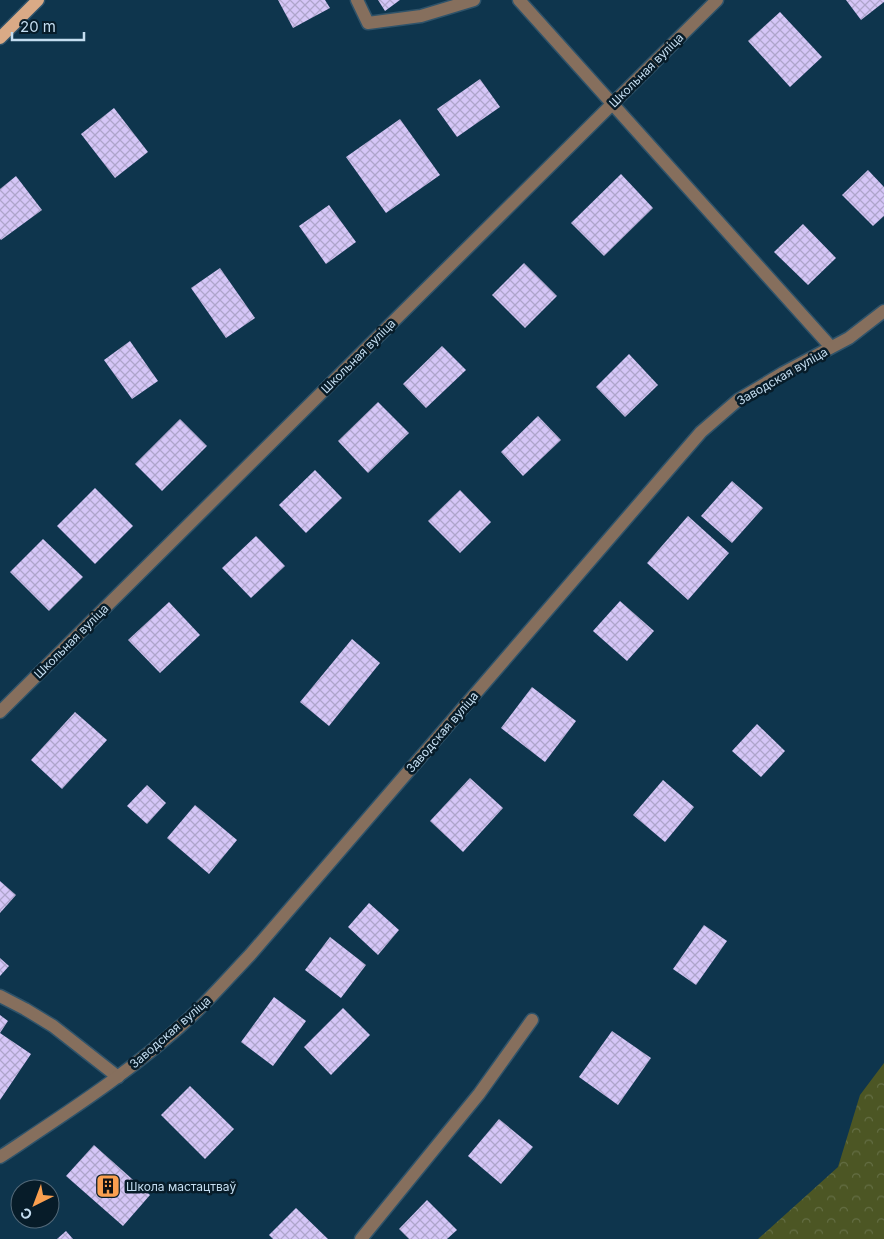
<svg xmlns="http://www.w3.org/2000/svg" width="884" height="1239" font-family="Inter,sans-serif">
<defs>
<pattern id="forest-crowns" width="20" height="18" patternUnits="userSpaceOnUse" patternTransform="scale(1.25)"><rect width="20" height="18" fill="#4c5624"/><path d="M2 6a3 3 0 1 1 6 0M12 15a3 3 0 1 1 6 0" fill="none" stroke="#646e44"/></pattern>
<pattern id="building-cross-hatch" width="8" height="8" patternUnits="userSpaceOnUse" patternTransform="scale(1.25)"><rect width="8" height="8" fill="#d5c6f7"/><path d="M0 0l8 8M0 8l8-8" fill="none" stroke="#aea5cb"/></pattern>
</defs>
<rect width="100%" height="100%" fill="#0e354d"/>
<polygon fill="url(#forest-crowns)" points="884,1063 884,1239 758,1239 838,1167 860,1095"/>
<g fill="url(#building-cross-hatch)">
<polygon points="278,0 325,0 330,8 293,28"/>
<polygon points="378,0 400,0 385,11"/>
<polygon points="846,0 884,0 884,2 861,20"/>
<polygon points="780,12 822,57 790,87 748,41"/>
<polygon points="480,79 500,107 457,137 437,109"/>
<polygon points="114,108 148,152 115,178 81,134"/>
<polygon points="400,119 440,175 386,213 346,157"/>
<polygon points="868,170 884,187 884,216 873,226 842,195"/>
<polygon points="621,174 653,208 604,256 571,223"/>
<polygon points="16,176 42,210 1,240 0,239 0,189"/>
<polygon points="329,205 356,242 326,264 299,226"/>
<polygon points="803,224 836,258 808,285 774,252"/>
<polygon points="524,263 557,296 525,328 492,295"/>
<polygon points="220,268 255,318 226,338 191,288"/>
<polygon points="130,341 158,381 132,399 104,360"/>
<polygon points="442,346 466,370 426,408 403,384"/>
<polygon points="629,354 658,385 625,417 596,387"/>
<polygon points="378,402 409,433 368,473 338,441"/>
<polygon points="538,416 561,440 523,476 501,452"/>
<polygon points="180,419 207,446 162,491 135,464"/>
<polygon points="315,470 342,498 306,533 279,505"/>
<polygon points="732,481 763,508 732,543 701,516"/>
<polygon points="95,488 133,526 95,564 57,526"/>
<polygon points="460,490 491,522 460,553 428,521"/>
<polygon points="688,516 729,553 688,600 647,563"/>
<polygon points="256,536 285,566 251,598 222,568"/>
<polygon points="43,539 83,577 49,611 10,572"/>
<polygon points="620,601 654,631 627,661 593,631"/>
<polygon points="169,602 200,635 160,673 128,640"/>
<polygon points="352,639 380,663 329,726 300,702"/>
<polygon points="532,687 576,721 545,762 501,728"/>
<polygon points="75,712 107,740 62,789 31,760"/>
<polygon points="757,724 785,751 761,777 732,751"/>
<polygon points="470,778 503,808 463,852 430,821"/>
<polygon points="663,780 694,807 665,842 633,815"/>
<polygon points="147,785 166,803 147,824 127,806"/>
<polygon points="195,805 237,840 209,874 167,838"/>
<polygon points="0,881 16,895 0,913"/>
<polygon points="369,903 399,930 378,955 348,927"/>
<polygon points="704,925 727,941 696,985 673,969"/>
<polygon points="330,937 366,965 341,998 305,970"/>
<polygon points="0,958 9,966 0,976"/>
<polygon points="274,997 306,1021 273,1066 241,1042"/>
<polygon points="343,1008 370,1035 331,1075 304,1047"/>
<polygon points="0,1015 8,1021 0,1033 31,1054 0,1100"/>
<polygon points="612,1031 651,1058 618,1105 579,1077"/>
<polygon points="190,1086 234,1129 205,1159 161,1115"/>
<polygon points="499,1119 533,1147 501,1184 468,1156"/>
<polygon points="94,1145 150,1195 123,1226 66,1176"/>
<polygon points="427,1200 457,1230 447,1239 409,1239 399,1229"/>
<polygon points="296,1208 328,1239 273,1239 269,1235"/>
<polygon points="66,1231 73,1239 57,1239"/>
</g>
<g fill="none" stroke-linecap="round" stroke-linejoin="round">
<g stroke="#2f536a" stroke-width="15">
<g id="minor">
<polyline points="357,0 368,23 421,16 474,0"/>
<polyline points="519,0 831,347"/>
<polyline points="0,712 717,0"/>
<polyline points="0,996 25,1009 53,1026 118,1077"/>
<path d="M0,1157C68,1112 137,1068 197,1011C215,993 232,974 250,955L701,432L738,400L783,373L849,338L884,311"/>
<polyline points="361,1239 479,1094 532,1020"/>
</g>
</g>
<g stroke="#2f536a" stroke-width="15">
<polyline id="major" points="0,38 38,0"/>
</g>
<use href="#minor" stroke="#866f5d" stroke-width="12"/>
<use href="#major" stroke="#d9aa86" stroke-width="12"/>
</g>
<defs>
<g id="building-square" transform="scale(1.25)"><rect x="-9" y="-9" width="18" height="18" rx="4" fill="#fa9f4f" stroke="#071c29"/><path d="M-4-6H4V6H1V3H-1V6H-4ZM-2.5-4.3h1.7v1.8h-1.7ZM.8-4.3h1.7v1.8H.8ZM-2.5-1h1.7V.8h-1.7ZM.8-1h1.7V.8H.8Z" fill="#111"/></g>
</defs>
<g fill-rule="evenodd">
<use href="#building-square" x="108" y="1186"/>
</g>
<g text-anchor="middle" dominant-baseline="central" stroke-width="5" stroke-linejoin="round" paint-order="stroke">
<g font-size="12" fill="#c4ddf0" stroke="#071c29">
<text transform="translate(646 70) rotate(-45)">Школьная вуліца</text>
<text transform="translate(358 356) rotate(-45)">Школьная вуліца</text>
<text transform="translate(782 376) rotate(-30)">Заводская вуліца</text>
<text transform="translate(71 641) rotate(-45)">Школьная вуліца</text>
<text transform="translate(442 732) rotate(-49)">Заводская вуліца</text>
<text transform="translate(170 1032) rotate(-41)">Заводская вуліца</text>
</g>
<g font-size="12" fill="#c4ddf0" stroke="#071c29" text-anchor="start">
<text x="126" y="1186">Школа мастацтваў</text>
</g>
</g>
<g transform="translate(35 1204) rotate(222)"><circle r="24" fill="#071c29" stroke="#536979"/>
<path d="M0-4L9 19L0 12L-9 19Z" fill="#fa9f4f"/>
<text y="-8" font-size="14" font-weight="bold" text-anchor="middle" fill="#c4ddf0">С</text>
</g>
<path d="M12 32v8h72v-8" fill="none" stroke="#c4ddf0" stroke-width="2.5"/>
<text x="20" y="32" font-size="15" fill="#c4ddf0" stroke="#071c29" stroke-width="4" paint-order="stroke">20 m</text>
</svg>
